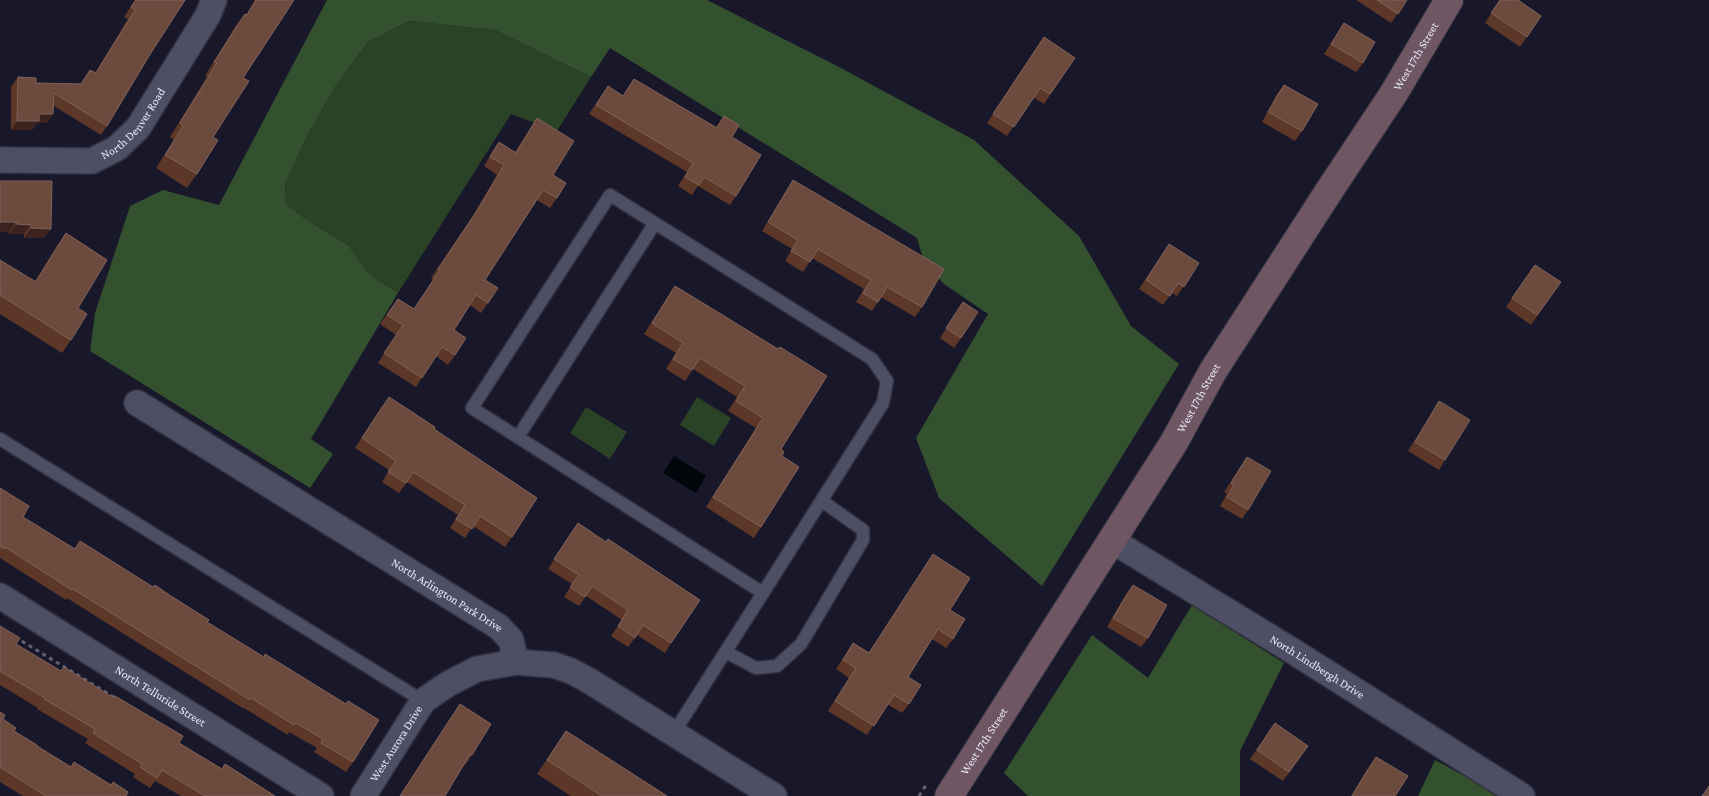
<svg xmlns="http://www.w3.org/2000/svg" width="1709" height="796" font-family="'Crimson Pro',serif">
<rect width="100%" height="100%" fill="#19182b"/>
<g fill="#2a4226">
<polygon points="409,21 495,30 591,77 557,131 511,114 398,293 369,274 349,246 307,220 286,204 285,184 306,138 335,87 368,42"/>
<polygon points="697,397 731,418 714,446 680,425"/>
<polygon points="586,407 627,432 610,459 570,433"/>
</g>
<g fill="#33512e">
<polygon points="327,0 707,0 839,67 974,140 1079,236 1131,326 1179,364 1042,586 939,498 916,438 988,314 944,284 924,261 917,238 610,48 591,77 495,30 409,21 368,42 335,87 306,138 285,184 286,204 307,220 349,246 369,274 398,293 311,439 333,454 310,488 90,351 95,313 130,206 163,190 219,205"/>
<polygon points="1192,605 1284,663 1240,751 1240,796 1028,796 1004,773 1092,635 1148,678"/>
<polygon points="1435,760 1498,794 1497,796 1418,796"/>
</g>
<polygon fill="#000609" points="674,456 706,476 696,493 663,473"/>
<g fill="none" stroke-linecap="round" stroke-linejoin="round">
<g stroke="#323240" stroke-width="15">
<g id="service">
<polygon points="610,195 872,359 887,381 883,403 763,593 472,408"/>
<polyline points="518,437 655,223"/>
<polyline points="0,439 423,701"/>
<polyline points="726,652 756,668 777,666 801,644 863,540 863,530 822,501"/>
<polyline points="673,734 763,593"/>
</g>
</g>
<g stroke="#323240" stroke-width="28">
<g id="minor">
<path id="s1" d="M0,160L92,161L117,148L138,128L208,15L214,0"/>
<path id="s2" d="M137,403L499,627L511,640L516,662"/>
<path id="s3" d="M1111,540L1291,650L1522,796"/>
<path id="s4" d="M0,596L321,796"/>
<path id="s5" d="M363,796L423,701L448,684L477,669L516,662L554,665L571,671L588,680L774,796"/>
</g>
</g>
<g stroke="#323240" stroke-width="30">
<g id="secondary">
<path id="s6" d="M949,796L1173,444L1213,371L1329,191L1394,93L1449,0"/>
</g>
</g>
<g stroke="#626173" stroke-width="3" stroke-dasharray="4 4" stroke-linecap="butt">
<polyline points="15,637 117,699"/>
<polyline points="919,796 926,785"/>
</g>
<use href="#service" stroke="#4e4e64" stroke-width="12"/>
<use href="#minor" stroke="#4e4e64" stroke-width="25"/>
<use href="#secondary" stroke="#6f5663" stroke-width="28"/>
</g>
<g fill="#5d3728">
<polygon points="135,0 185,0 149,56 107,126 101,135 54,106 47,123 37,123 32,130 11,130 11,87 18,77 36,83 81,84 90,70 95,73 128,19 124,17"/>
<polygon points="255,0 294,0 243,78 213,137 197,174 187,188 156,168 174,140 170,137 207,77 205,76 235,27 245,14 246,15"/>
<polygon points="1356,0 1407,0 1391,23"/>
<polygon points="1500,0 1541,16 1520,47 1485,23"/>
<polygon points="1344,23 1363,63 1356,72 1324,54"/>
<polygon points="1044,37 1075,58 1044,104 1033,97 1007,136 987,123"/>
<polygon points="634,79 716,127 724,116 732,137 736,196 730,205 698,186 692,195 678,186 687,172 589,114 608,86 623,96"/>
<polygon points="1284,85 1302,131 1295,141 1262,122 1277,94"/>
<polygon points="537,118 553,175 557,198 550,208 537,200 485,280 498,288 481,313 470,305 454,330 455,355 448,365 436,356 416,387 378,363 396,335 380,324 398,299 414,309 433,280 431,278 472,217 497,175 484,166 492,152 499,142 515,152"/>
<polygon points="793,180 922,307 915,317 881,297 872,311 856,302 864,289 812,258 803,272 785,261 792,249 762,231 787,190"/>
<polygon points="0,181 44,238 24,238 24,234 9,234 9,232 0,232"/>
<polygon points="66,233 71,340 62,353 0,314 0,260 35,281 57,246"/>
<polygon points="1163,253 1199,263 1177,296 1172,293 1163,305 1139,289"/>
<polygon points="1535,265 1561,282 1531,325 1506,307"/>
<polygon points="675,286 778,349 782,456 761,527 754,538 706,507 756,428 728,411 737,397 693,369 685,381 666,369 676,353 644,334"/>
<polygon points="957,312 961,338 954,348 940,338"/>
<polygon points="1439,401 1445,460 1439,470 1408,451"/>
<polygon points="382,406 434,429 512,537 505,547 473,526 465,538 450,528 458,515 407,482 399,493 382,482 389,470 355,448"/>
<polygon points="1247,457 1248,510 1242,519 1220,506 1227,494 1224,492"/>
<polygon points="0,488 23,517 75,549 80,541 207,622 353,762 346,772 314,752 317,748 289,732 288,735 244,708 244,709 124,634 67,598 66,600 0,558"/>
<polygon points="571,533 671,643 665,653 637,635 628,647 611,636 622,620 586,596 579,606 564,597 572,584 548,569"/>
<polygon points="933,554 950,610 953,639 946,648 932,639 908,677 909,704 902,713 887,704 867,735 828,711 849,678 836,669 853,643 869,653"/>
<polygon points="1133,585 1148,638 1141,647 1107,627 1126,594"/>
<polygon points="0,626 16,644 222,769 275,796 181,796 155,781 150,788 133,777 135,774 85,743 88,739 37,709 38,708 0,685"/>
<polygon points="460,704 472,755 465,765 464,765 445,796 400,796"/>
<polygon points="0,712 3,719 14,731 37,746 71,767 126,796 23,796 0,782"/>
<polygon points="1275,723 1308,746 1283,781 1250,759"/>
<polygon points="566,731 667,796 571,796 537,774"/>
<polygon points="1376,757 1395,796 1351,796 1366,771"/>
</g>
<g fill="#3c2320">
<polygon points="39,114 53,114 47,123 37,123 32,130 11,130 17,121"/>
<polygon points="0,222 16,222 9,232 0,232"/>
<polygon points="16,224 31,225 24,234 9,234"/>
<polygon points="31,228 51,229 44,238 24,238"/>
</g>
<g fill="#6c4a3e" stroke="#80635b">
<polygon points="136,0 185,0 149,56 107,126 54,93 53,114 39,114 39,121 17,121 18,77 36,78 36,83 81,84 90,70 96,73 135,10 131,7"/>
<polygon points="256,0 294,0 243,78 249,81 213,137 218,140 197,174 165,155 183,126 180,123 217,63 214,62 245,14 247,15"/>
<polygon points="1377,0 1407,0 1398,14"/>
<polygon points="1500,0 1518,0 1541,16 1527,37 1491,13"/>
<polygon points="1344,23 1375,42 1363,63 1331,44"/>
<polygon points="1044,37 1075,58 1050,94 1040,88 1014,127 993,114"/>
<polygon points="634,79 717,128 724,116 739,125 732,137 761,155 736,196 704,177 699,185 685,177 693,163 596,105 608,86 623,96"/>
<polygon points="1284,85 1318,104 1302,131 1268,112"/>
<polygon points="537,118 574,141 553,175 566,183 557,198 543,190 485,280 498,288 488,303 476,295 454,330 466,338 455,355 442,347 422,378 384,353 403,325 387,315 398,299 414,309 440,270 438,269 479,208 504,165 490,157 499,142 516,153"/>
<polygon points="793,180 944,269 922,307 887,287 878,302 863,293 871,280 818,249 810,262 791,251 798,240 768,222"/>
<polygon points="0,181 52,181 51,229 31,228 31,225 16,224 16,222 0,222"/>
<polygon points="66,233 107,260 78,308 87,314 71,340 0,295 0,260 36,282"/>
<polygon points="1169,244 1199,263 1184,287 1178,283 1170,296 1146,280"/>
<polygon points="1535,265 1561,282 1537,315 1512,298"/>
<polygon points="675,286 778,349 780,347 827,376 781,449 784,452 782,456 799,467 761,527 713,497 763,418 736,401 745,386 700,358 692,370 673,359 683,343 652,323"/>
<polygon points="963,302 978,312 961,338 946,328"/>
<polygon points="389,397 435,427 434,429 537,498 512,537 480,516 472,529 456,519 465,505 413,472 406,483 388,472 396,461 362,438"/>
<polygon points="1439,401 1470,420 1445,460 1415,442"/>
<polygon points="1247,457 1271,471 1248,510 1227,497 1234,485 1231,483"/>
<polygon points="0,488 29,506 23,517 75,549 80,541 153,587 155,585 171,596 209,620 207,622 264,657 265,654 346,704 348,701 379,720 353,762 321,743 323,739 296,723 294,725 251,698 250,700 73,589 72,590 5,547 4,549 0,546"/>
<polygon points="578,523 606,542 608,539 700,600 671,643 643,625 635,638 618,626 628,610 592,586 585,597 570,587 579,575 554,559"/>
<polygon points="933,554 970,578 950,610 965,619 953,639 938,629 908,677 921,685 909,704 894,695 874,726 835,701 856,668 843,660 853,643 869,653"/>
<polygon points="1133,585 1167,605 1148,638 1113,618"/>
<polygon points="0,626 20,638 16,644 61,671 64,667 114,698 115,696 183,736 179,743 222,769 225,764 275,796 205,796 162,770 157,778 140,767 142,764 93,733 95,729 44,699 45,698 0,671"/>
<polygon points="460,704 491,724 472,755 470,754 445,796 400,796"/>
<polygon points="0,712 5,715 3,719 16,728 14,731 37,745 37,746 71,767 74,762 111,785 113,782 128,792 126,796 46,796 0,767"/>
<polygon points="1275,723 1308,746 1289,772 1257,750"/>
<polygon points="566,731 667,796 602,796 547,760"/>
<polygon points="1376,757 1408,776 1395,796 1352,796"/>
<polygon points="1709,786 1709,796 1702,796"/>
</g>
<g text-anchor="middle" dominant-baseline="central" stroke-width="4" stroke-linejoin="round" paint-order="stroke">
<g font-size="12" fill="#e8e8f6" stroke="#19182b">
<text stroke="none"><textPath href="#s6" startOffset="875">West 17th Street</textPath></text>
<text stroke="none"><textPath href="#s1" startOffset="149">North Denver Road</textPath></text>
<text stroke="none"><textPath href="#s6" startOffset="470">West 17th Street</textPath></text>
<text stroke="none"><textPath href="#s2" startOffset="365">North Arlington Park Drive</textPath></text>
<text stroke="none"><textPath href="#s3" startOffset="242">North Lindbergh Drive</textPath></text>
<text stroke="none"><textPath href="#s4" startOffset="189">North Telluride Street</textPath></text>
<text stroke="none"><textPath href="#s6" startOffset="65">West 17th Street</textPath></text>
<text stroke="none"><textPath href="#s5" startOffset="62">West Aurora Drive</textPath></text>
</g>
</g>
</svg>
